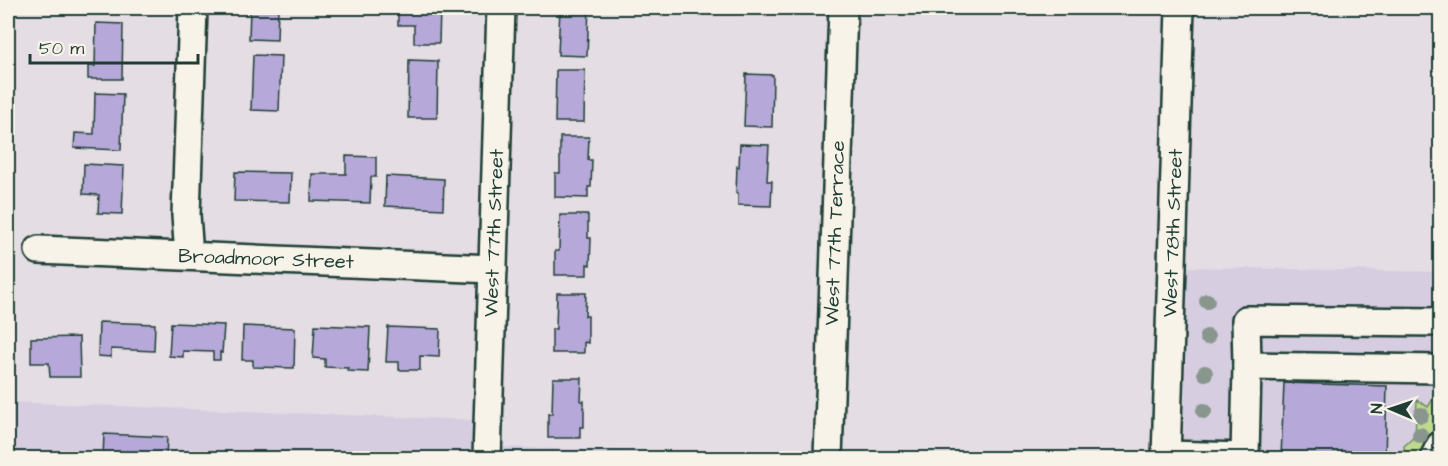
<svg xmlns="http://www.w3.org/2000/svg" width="1448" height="466" font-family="'Architects Daughter',sans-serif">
<rect width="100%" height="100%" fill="#e4dde4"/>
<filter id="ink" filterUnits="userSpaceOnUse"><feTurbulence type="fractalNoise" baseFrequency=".0167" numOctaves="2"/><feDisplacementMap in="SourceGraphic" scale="12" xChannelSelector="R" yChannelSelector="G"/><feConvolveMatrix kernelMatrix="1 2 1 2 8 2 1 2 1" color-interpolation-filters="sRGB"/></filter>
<g filter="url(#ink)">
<g fill="#d6cde1">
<polygon points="1185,267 1440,272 1440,458 1183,458 1186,356"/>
<polygon points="8,402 474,420 473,458 8,458"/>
<polygon points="498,447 811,457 498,458"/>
</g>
<polygon fill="#bfd98f" stroke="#6f8b62" stroke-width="1.5" points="1440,388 1440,421 1428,438 1419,458 1404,458 1404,446 1415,436 1417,400 1428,407"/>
<g fill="#b6a9d9" stroke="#1f3d34" stroke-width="1.5">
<polygon points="8,8 14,8 11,86 8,86"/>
<polygon points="250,8 278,8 277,40 249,39"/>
<polygon points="398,8 440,8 439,43 414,43 414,25 398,25"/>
<polygon points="560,8 589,8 587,56 558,55"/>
<polygon points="96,23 123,24 122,79 88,79 88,66 95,66"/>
<polygon points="253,55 281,56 279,111 251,110"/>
<polygon points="409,60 438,61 437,118 408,118"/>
<polygon points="556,70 585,70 584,122 555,122"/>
<polygon points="746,74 773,75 772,127 744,126"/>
<polygon points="95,93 123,94 121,150 74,148 75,133 94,134"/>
<polygon points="560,137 589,137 588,160 592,160 591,187 588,187 588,198 555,197 555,173 560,173"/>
<polygon points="740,144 769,145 767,181 772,181 771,206 738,205 738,193 736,193 737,166 739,167"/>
<polygon points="346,156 376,157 376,177 371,177 370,203 311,201 312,174 346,174"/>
<polygon points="84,164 124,166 122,214 98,213 99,195 83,194"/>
<polygon points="235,172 291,173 290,202 234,201"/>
<polygon points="386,176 444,179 443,209 385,206"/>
<polygon points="560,215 588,215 588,238 591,238 590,265 587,264 587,275 555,275 555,251 559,251"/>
<polygon points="557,293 586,293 585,316 588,316 588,343 584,342 584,353 552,353 552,329 556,329"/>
<polygon points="99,322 155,324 154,351 111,349 111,357 98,356"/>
<polygon points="171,323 224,325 222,353 220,352 220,360 213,360 213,352 183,351 183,357 169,356"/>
<polygon points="315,325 370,327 368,372 347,371 348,368 325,367 325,359 313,358"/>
<polygon points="243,326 295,328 294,368 253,367 253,360 242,360"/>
<polygon points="388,327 440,329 439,357 420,356 420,370 399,370 399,362 386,362"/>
<polygon points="79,337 80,377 50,377 49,363 31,363 31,338"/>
<polygon points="553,378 582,378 581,401 584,401 584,427 580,427 580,438 548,438 548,414 552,414"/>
<polygon points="1284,383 1387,386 1385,458 1281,458"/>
<polygon points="104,434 167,437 166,458 103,458"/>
</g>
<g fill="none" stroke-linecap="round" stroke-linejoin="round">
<g stroke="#1f3d34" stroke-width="32">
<g id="minor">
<polyline points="39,250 493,269"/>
<polyline points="189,256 186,215 193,8"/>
<polyline points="1247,366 1246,320 1440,322"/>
<polyline points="1166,455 1245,457 1247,366 1440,369"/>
<polyline points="487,458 501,8"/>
<polyline points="828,458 843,8"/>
<polyline points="1166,458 1180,8"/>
<polyline points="1434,458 1440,446"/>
</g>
</g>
<use href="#minor" stroke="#f7f3e8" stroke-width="27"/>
</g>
<g fill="#89968d">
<circle cx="1207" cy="301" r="8"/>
<circle cx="1207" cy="337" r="8"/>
<circle cx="1205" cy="373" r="8"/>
<circle cx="1204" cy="411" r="8"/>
<circle cx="1421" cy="415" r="8"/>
<circle cx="1420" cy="435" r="8"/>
</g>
</g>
<g text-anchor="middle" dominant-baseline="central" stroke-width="5" stroke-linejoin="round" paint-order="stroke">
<g font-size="20" fill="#1f3d34" stroke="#f7f3e8">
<text transform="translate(494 233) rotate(-88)">West 77th Street</text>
<text transform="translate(835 233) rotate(-88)">West 77th Terrace</text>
<text transform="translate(1173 233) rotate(-88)">West 78th Street</text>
<text transform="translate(266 259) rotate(2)">Broadmoor Street</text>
</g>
</g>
<rect width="1448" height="466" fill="none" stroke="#f7f3e8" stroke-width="30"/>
<rect x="15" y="15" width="1418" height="436" fill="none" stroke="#1f3d34" stroke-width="2" filter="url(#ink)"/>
<g transform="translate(1391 409) rotate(272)" stroke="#f7f3e8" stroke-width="4.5" paint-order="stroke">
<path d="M0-4.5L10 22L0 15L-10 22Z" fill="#1f3d34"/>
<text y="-9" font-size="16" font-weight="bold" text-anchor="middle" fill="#1f3d34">N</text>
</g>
<path d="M30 54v9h168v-9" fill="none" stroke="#1f3d34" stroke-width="3"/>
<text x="39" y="54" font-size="18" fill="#1f3d34" stroke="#f7f3e8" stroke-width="4.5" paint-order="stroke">50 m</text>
</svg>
